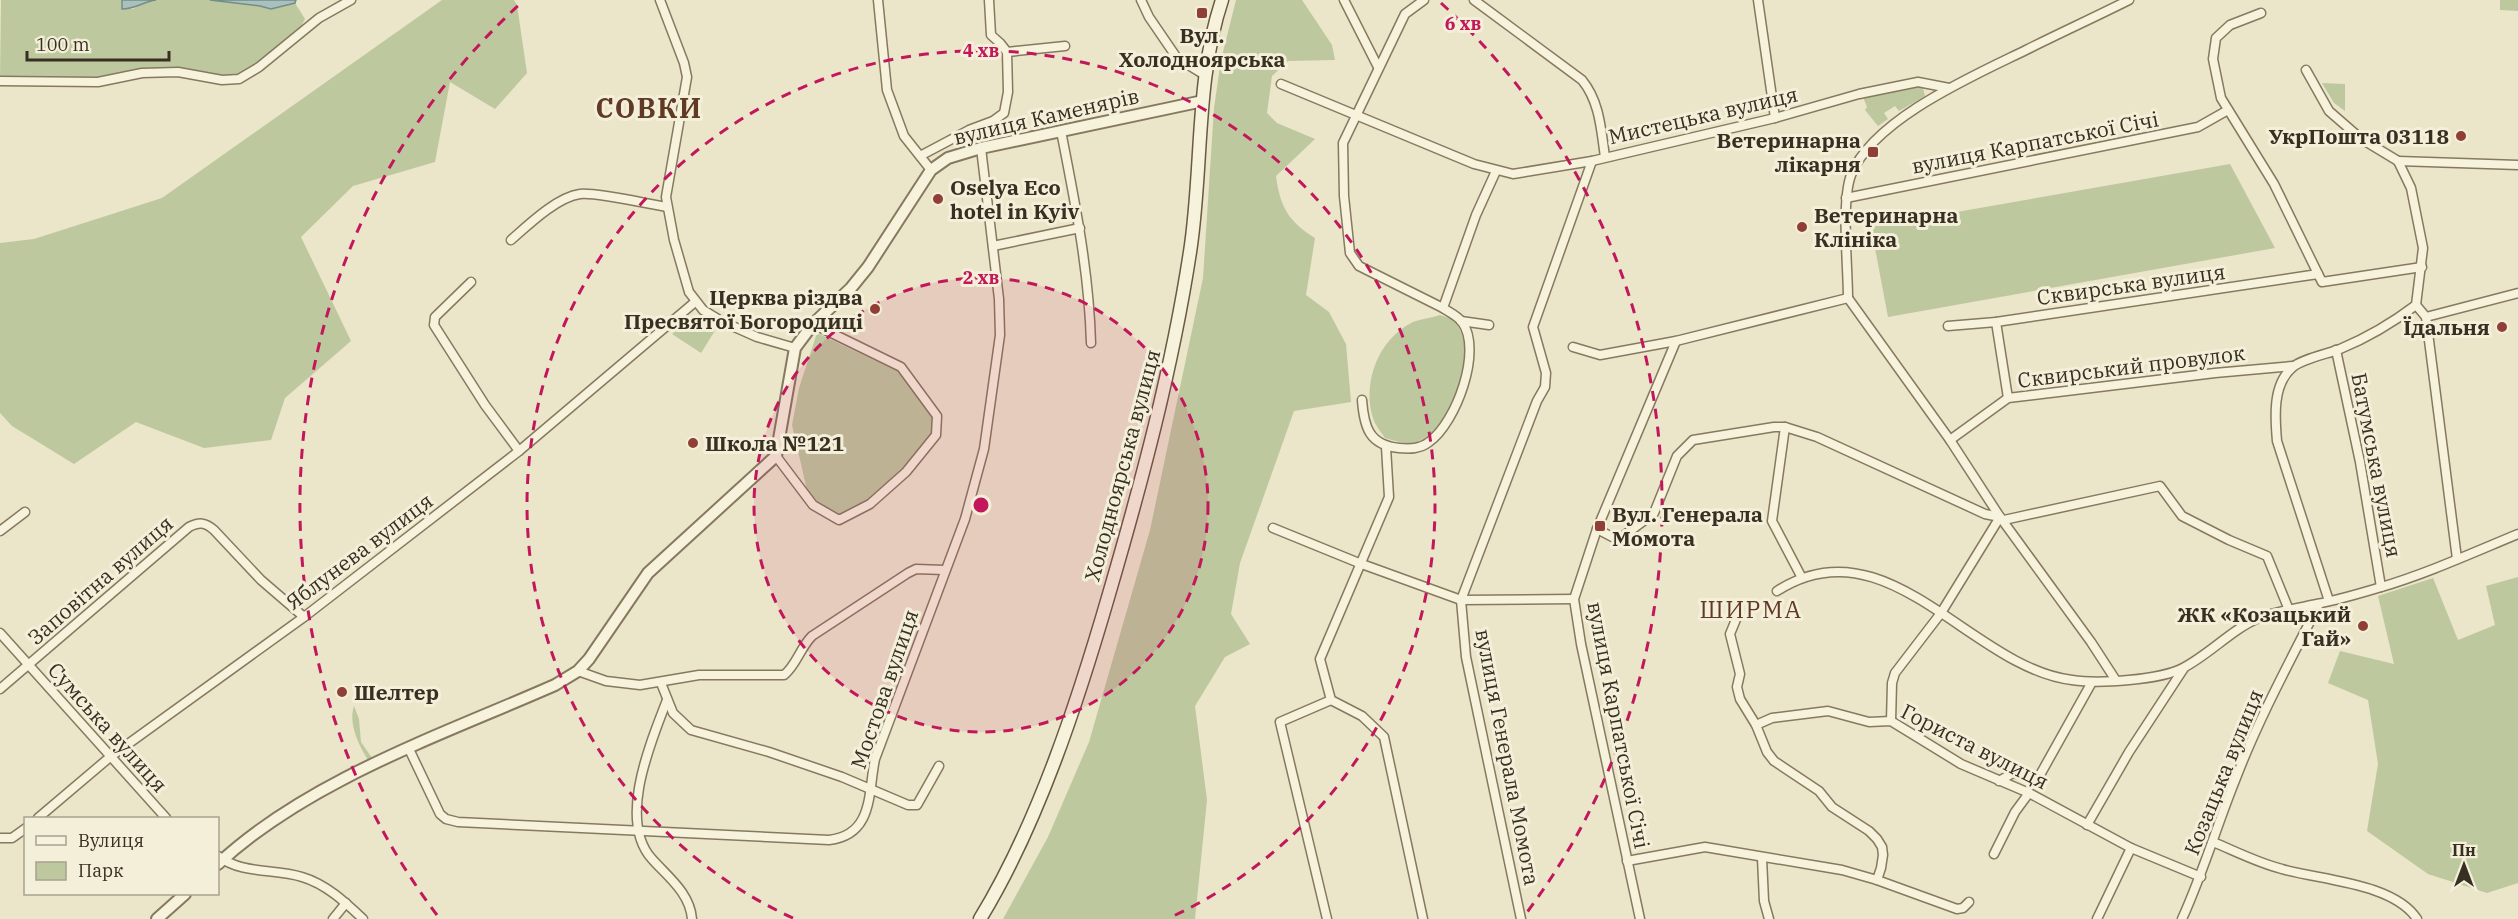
<svg xmlns="http://www.w3.org/2000/svg" width="2518" height="919" font-family="'IBM Plex Serif',serif">
<rect width="100%" height="100%" fill="#ebe5ca"/>
<g fill="#bec89e">
<polygon points="1,0 122,0 123,9 133,9 144,2 156,0 210,0 260,6 271,9 295,3 305,19 295,37 239,79 178,72 98,82 0,81"/>
<polygon points="442,0 514,0 517,5 527,73 495,109 450,82 435,162 353,186 301,237 351,341 285,398 271,440 204,448 136,422 74,464 12,426 0,413 0,243 34,239 162,198"/>
<path d="M1236,0H1302L1332,45L1335,60L1288,61L1272,76L1267,113L1277,123L1315,139L1276,176C1280,207 1289,222 1315,238L1306,295L1329,312L1346,344L1351,402L1294,411L1240,563L1231,614L1250,644L1225,657L1195,706L1207,800L1195,919H1003L1048,837L1089,742L1150,530L1203,278L1214,108L1221,60Z"/>
<polygon points="2500,0 2518,0 2518,11 2500,10"/>
<polygon points="2322,83 2345,84 2345,111 2334,103"/>
<polygon points="1918,85 1923,88 1925,96 1899,111 1895,106 1884,113 1888,119 1878,126 1865,110 1867,107 1863,97"/>
<polygon points="2230,164 2275,248 1888,317 1871,227"/>
<path d="M1440,315L1455,320C1458,327 1463,334 1464,341C1470,370 1446,432 1417,442C1407,445 1395,441 1385,438C1381,432 1375,425 1373,418C1362,383 1378,339 1413,322C1421,319 1431,318 1440,315Z"/>
<polygon points="695,316 716,329 701,353 672,334"/>
<polygon points="817,333 899,372 934,418 935,432 905,470 869,503 840,518 814,503 806,486 792,425 799,388"/>
<polygon points="2518,577 2518,883 2487,893 2428,874 2367,831 2378,764 2368,700 2328,683 2340,651 2394,664 2378,596 2433,578 2458,640 2495,625 2486,586"/>
<path d="M354,706L359,719L361,742L372,758L368,760C359,746 348,723 354,706Z"/>
</g>
<g fill="#aac0bc" stroke="#718e8a" stroke-width="1.5">
<path d="M122,0H156C143,2 135,9 122,9Z"/>
<polygon points="210,0 296,0 295,3 271,9 260,6"/>
</g>
<g fill="none" stroke-linecap="round" stroke-linejoin="round">
<g stroke="#867960" stroke-width="11">
<g id="minor">
<polyline points="660,0 684,63 687,77 666,197 674,240 689,292 703,310 721,321 757,337 795,348"/>
<polyline points="878,0 887,90 904,136 931,170"/>
<polyline points="1141,0 1149,17 1177,58 1205,75"/>
<polyline points="1344,0 1378,67"/>
<polyline points="1424,0 1405,14 1343,143 1344,196 1350,253 1359,266 1443,308"/>
<path d="M1474,0L1582,80C1600,102 1601,130 1605,157"/>
<polyline points="1758,0 1775,118"/>
<polyline points="2261,13 2230,25 2216,38 2213,59 2221,98 2274,184 2322,282 2422,267"/>
<polyline points="1007,52 1065,46"/>
<path d="M2306,70L2329,111L2360,138L2398,161L2411,188L2423,248L2416,305C2391,324 2369,337 2340,349C2327,354 2302,359 2293,367C2272,384 2275,418 2277,441L2329,601"/>
<polyline points="0,81 98,82 142,73 178,72 222,80 239,79 259,67 319,18 351,0"/>
<polyline points="1281,84 1474,164 1513,174 1592,161 1775,118 1859,94 1918,82 1949,88"/>
<path d="M1061,131C1075,202 1089,271 1091,343"/>
<polyline points="920,156 969,130 993,121 1004,113 1008,92 1007,52 1000,43 991,35 989,0"/>
<polyline points="2398,161 2518,165"/>
<polyline points="1846,198 2198,127 2228,110"/>
<path d="M511,240C528,225 557,197 580,194C598,192 647,204 667,207"/>
<polyline points="993,246 1080,228"/>
<polyline points="471,282 435,317 434,325 485,405 519,451"/>
<polyline points="1848,298 1950,440 2000,517 2091,642 2115,679"/>
<path d="M1848,298C1848,267 1841,202 1851,175C1873,119 1975,75 2026,50C2060,33 2095,17 2129,0"/>
<polyline points="2416,305 2426,317 2457,559"/>
<polyline points="2426,317 2518,293"/>
<polyline points="1461,321 1489,325"/>
<polyline points="1996,322 2008,398"/>
<polyline points="1948,326 1996,322 2318,274"/>
<polyline points="1573,347 1600,355 1676,341 1848,298"/>
<polyline points="2336,350 2360,462 2381,587"/>
<path d="M1362,400C1364,427 1369,445 1399,448C1410,449 1420,449 1429,442C1456,423 1483,350 1462,322C1458,316 1449,312 1443,308L1476,215L1496,171"/>
<polyline points="1785,427 1772,521 1802,578"/>
<polyline points="1950,440 2008,398 2215,373 2293,366"/>
<polyline points="1386,447 1389,497 1320,659 1331,700 1362,716 1384,737 1423,919"/>
<polyline points="776,456 813,505 839,520 870,504 906,472 936,435 937,416 901,367 813,324"/>
<polyline points="2004,520 2160,486 2182,516 2229,540 2267,556 2289,610"/>
<polyline points="1273,528 1359,563 1461,600 1574,599"/>
<polyline points="1597,529 1618,540 1654,513 1677,456 1693,440 1774,427 1785,427 1817,437 1985,514 2000,517 1941,613 1895,673 1892,683 1891,721"/>
<polyline points="0,531 25,512"/>
<path d="M1777,591C1887,520 1971,668 2072,680C2099,684 2160,680 2183,668C2210,654 2232,629 2259,618C2278,611 2298,608 2317,604C2337,600 2358,594 2378,588C2426,574 2472,553 2518,534"/>
<polyline points="0,633 166,818"/>
<path d="M578,671L606,681L640,685L699,675H784C796,666 800,648 812,636L908,573L916,569L944,570"/>
<polyline points="661,683 673,713 691,730 769,752 842,777 908,805 917,805 939,766"/>
<path d="M0,689L189,527C199,522 205,522 214,530L261,580L304,617"/>
<path d="M667,700C651,742 617,820 652,859C668,877 690,893 692,919"/>
<polyline points="1756,725 1772,718 1828,711 1869,722 1891,721 1961,764 2029,793 2131,848 2201,877"/>
<path d="M409,749L440,814L446,819L458,822L829,840C874,835 868,792 875,759L965,519L984,449L1000,335L999,299L981,148"/>
<polyline points="1999,781 2013,773 2037,778 2040,775 2092,682"/>
<polyline points="38,818 110,757 304,617 519,451 695,302"/>
<polyline points="2087,825 2129,752 2184,668"/>
<polyline points="0,838 12,838 26,828"/>
<path d="M2213,842C2235,851 2258,863 2282,869C2320,880 2394,883 2417,919"/>
<polyline points="1994,854 2015,812 2029,793"/>
<path d="M218,856C243,875 274,868 302,877C326,884 345,902 363,919"/>
<polyline points="1762,858 1764,901 1769,919"/>
<polyline points="1627,861 1705,847 1842,870 1877,880 1881,868 1883,855 1882,847 1877,839 1869,831 1832,807 1819,791 1774,761 1767,752 1756,725 1740,699 1737,687 1740,674 1730,634 1737,617"/>
<polyline points="1877,880 1957,909 1963,908 1969,902"/>
<polyline points="333,919 346,903"/>
<polyline points="1327,919 1280,722 1331,700"/>
<polyline points="1521,919 1466,657 1461,600 1537,401 1545,387 1546,373 1533,327 1592,161"/>
<polyline points="1640,919 1581,644 1574,599 1597,529 1676,341"/>
<polyline points="2097,919 2131,848"/>
<path d="M2182,919C2203,873 2217,825 2236,778C2259,718 2290,661 2319,604"/>
</g>
</g>
<g stroke="#867960" stroke-width="14">
<g id="tertiary">
<path d="M218,864C308,780 444,734 555,685L578,671L589,659L648,573L776,456L795,348L813,324L851,288L868,267L931,170L948,158L981,148L1203,101"/>
<polyline points="157,919 185,894"/>
</g>
</g>
<g stroke="#685a43" stroke-width="15">
<path id="secondary" d="M980,919C1038,824 1078,701 1109,594C1142,481 1172,369 1190,252C1203,169 1195,81 1222,0"/>
</g>
<use href="#minor" stroke="#f6f2dc" stroke-width="8"/>
<use href="#tertiary" stroke="#f6f2dc" stroke-width="10"/>
<use href="#secondary" stroke="#f6f2dc" stroke-width="12"/>
</g>
<circle cx="981" cy="505" r="227" fill="#c2185b" fill-opacity=".12"/>
<g fill="none" stroke="#c2185b" stroke-width="3" stroke-dasharray="10 8">
<circle cx="981" cy="505" r="227"/>
<path d="M793 918A454 454 0 1 1 1169 918"/>
<path d="M437 915A681 681 0 0 1 521 3M1441 3A681 681 0 0 1 1525 915"/>
</g>
<g fill="#8f3f35" stroke="#f3efd9" stroke-width="2">
<rect x="1196" y="7" width="12" height="12" rx="3"/>
<circle cx="2461" cy="136" r="6"/>
<rect x="1867" y="146" width="12" height="12" rx="3"/>
<circle cx="938" cy="199" r="6"/>
<circle cx="1802" cy="227" r="6"/>
<circle cx="875" cy="309" r="6"/>
<circle cx="2502" cy="327" r="6"/>
<circle cx="693" cy="443" r="6"/>
<rect x="1594" y="520" width="12" height="12" rx="3"/>
<circle cx="2363" cy="626" r="6"/>
<circle cx="342" cy="692" r="6"/>
</g>
<g text-anchor="middle" dominant-baseline="central" stroke-width="6" stroke-linejoin="round" paint-order="stroke">
<g font-size="21" font-weight="bold" fill="#382f22" stroke="#f3efd9" text-anchor="end">
<text x="1202" y="35" text-anchor="middle">Вул.<tspan x="1202" dy="24">Холодноярська</tspan></text>
<text x="2449" y="136">УкрПошта 03118</text>
<text x="1861" y="140">Ветеринарна<tspan x="1861" dy="24">лікарня</tspan></text>
<text x="950" y="187" text-anchor="start">Oselya Eco<tspan x="950" dy="24">hotel in Kyiv</tspan></text>
<text x="1814" y="215" text-anchor="start">Ветеринарна<tspan x="1814" dy="24">Клініка</tspan></text>
<text x="863" y="297">Церква різдва<tspan x="863" dy="24">Пресвятої Богородиці</tspan></text>
<text x="2490" y="327">Їдальня</text>
<text x="705" y="443" text-anchor="start">Школа №121</text>
<text x="1612" y="514" text-anchor="start">Вул. Генерала<tspan x="1612" dy="24">Момота</tspan></text>
<text x="2351" y="614">ЖК «Козацький<tspan x="2351" dy="24">Гай»</tspan></text>
<text x="354" y="692" text-anchor="start">Шелтер</text>
</g>
<g font-size="21" fill="#382f22" stroke="#f3efd9">
<text transform="translate(1703 115) rotate(-13)">Мистецька вулиця</text>
<text transform="translate(1046 116) rotate(-13)">вулиця Каменярів</text>
<text transform="translate(2035 142) rotate(-11)">вулиця Карпатської Січі</text>
<text transform="translate(2131 284) rotate(-8)">Сквирська вулиця</text>
<text transform="translate(2131 366) rotate(-7)">Сквирський провулок</text>
<text transform="translate(1122 465) rotate(-75)">Холодноярська вулиця</text>
<text transform="translate(2377 465) rotate(79)">Батумська вулиця</text>
<text transform="translate(359 551) rotate(-37)">Яблунева вулиця</text>
<text transform="translate(100 580) rotate(-41)">Заповітна вулиця</text>
<text transform="translate(884 689) rotate(-71)">Мостова вулиця</text>
<text transform="translate(1619 725) rotate(79)">вулиця Карпатської Січі</text>
<text transform="translate(108 727) rotate(48)">Сумська вулиця</text>
<text transform="translate(1975 746) rotate(27)">Гориста вулиця</text>
<text transform="translate(1508 757) rotate(79)">вулиця Генерала Момота</text>
<text transform="translate(2223 772) rotate(-68)">Козацька вулиця</text>
</g>
<g font-size="24" letter-spacing="1.5" fill="#613925" stroke="#f3efd9">
<text x="1751" y="609">ШИРМА</text>
</g>
<g font-size="27" font-weight="bold" letter-spacing="1.5" fill="#613925" stroke="#f3efd9">
<text x="649" y="107">СОВКИ</text>
</g>
</g>
<circle cx="981" cy="505" r="9" fill="#c2185b" stroke="#f3efd9" stroke-width="3"/>
<g font-size="18" text-anchor="middle" font-weight="bold" fill="#c2185b" stroke="#f3efd9" stroke-width="6" stroke-linejoin="round" paint-order="stroke">
<text x="1463" y="30">6 хв</text>
<text x="981" y="57">4 хв</text>
<text x="981" y="284">2 хв</text>
</g>
<rect x="24" y="817" width="195" height="78" fill="#f3efd9" stroke="#a8a290" stroke-width="1.5"/>
<rect x="36" y="836" width="30" height="9" fill="#f6f2dc" stroke="#a8a290" stroke-width="1.5"/>
<text x="78" y="847" font-size="18" fill="#382f22">Вулиця</text>
<rect x="36" y="862" width="30" height="18" fill="#bec89e" stroke="#a8a290" stroke-width="1.5"/>
<text x="78" y="877" font-size="18" fill="#382f22">Парк</text>
<g transform="translate(2464 865)" stroke="#f3efd9" stroke-width="4.5" paint-order="stroke">
<path d="M0-4.5L10 22L0 15L-10 22Z" fill="#382f22"/>
<text y="-9" font-size="16" font-weight="bold" text-anchor="middle" fill="#382f22">Пн</text>
</g>
<path d="M27 51v9h142v-9" fill="none" stroke="#382f22" stroke-width="3"/>
<text x="36" y="51" font-size="18" fill="#382f22" stroke="#f3efd9" stroke-width="4.5" paint-order="stroke">100 m</text>
</svg>
